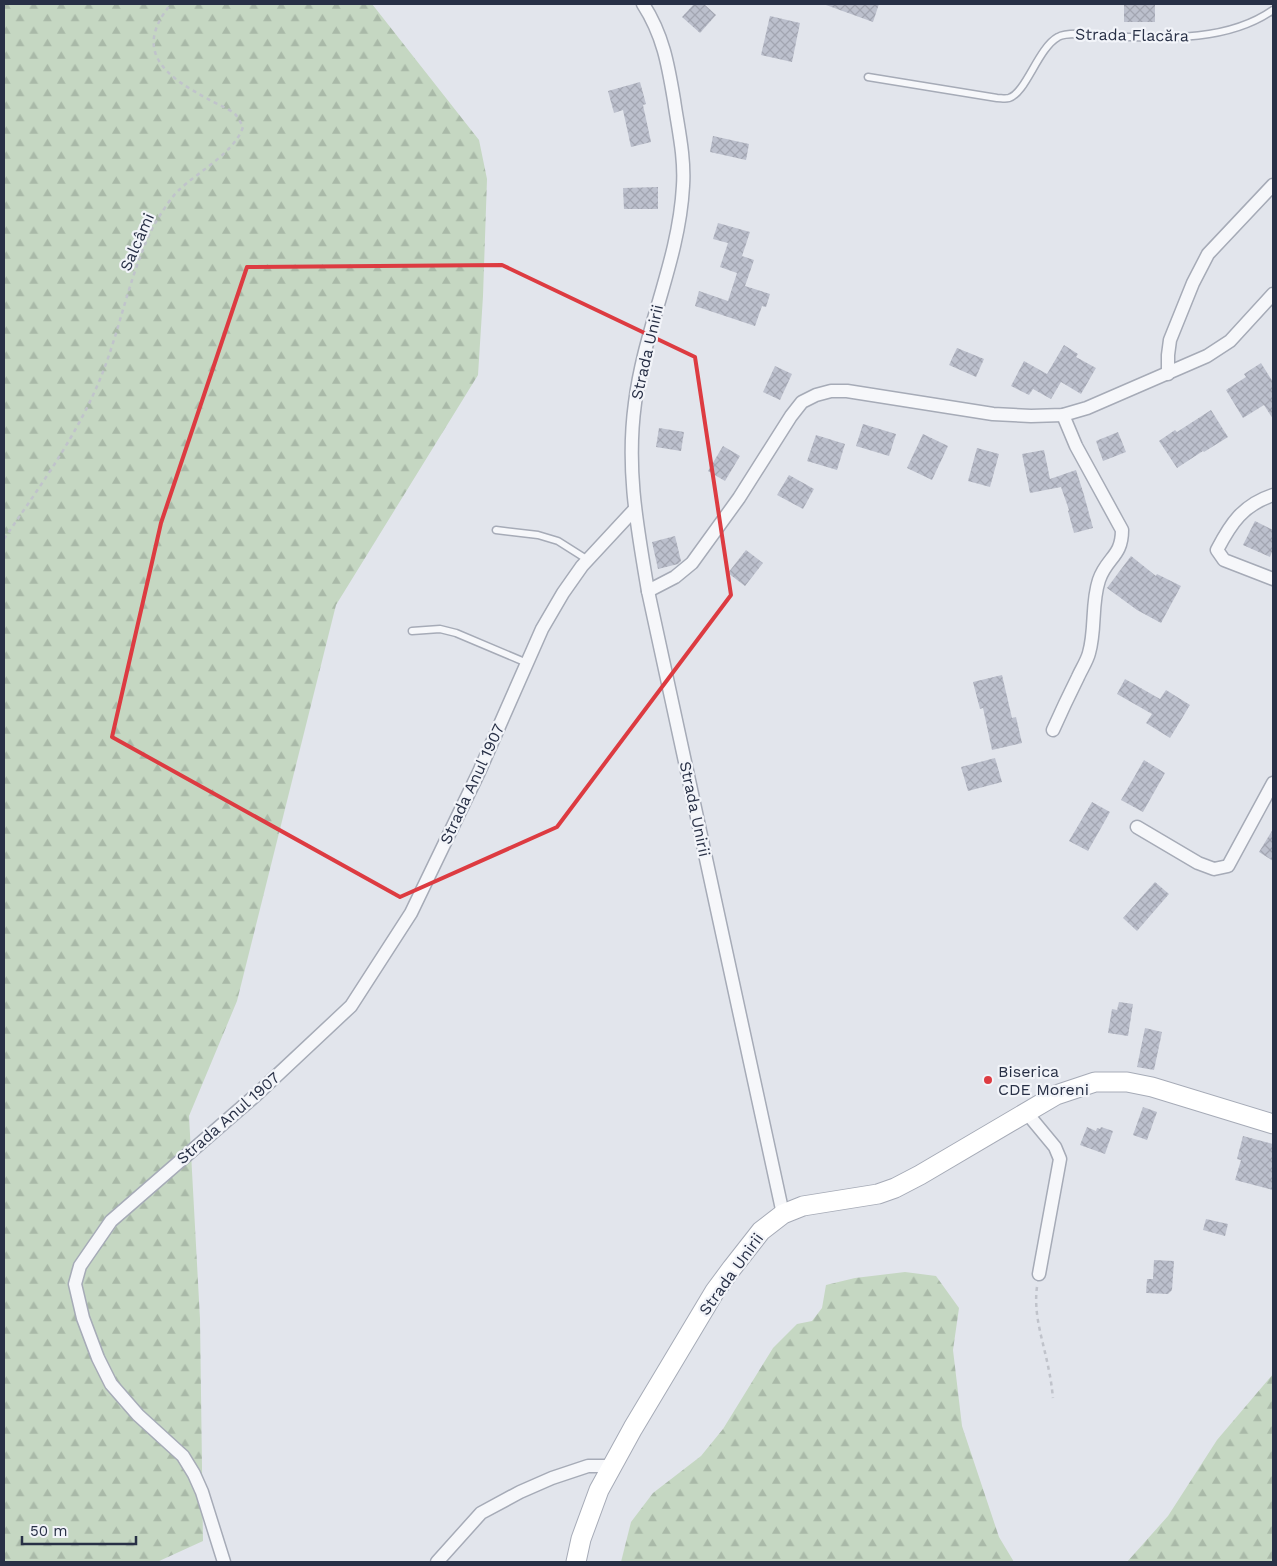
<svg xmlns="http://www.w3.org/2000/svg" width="1277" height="1566" font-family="'Work Sans',sans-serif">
<defs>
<pattern id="forest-firs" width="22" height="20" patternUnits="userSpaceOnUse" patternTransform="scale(1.25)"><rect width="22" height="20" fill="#c5d7c2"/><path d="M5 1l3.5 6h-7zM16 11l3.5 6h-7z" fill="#a9b9a8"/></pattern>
<pattern id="building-cross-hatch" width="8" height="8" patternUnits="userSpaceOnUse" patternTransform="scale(1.25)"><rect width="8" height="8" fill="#bcc0cd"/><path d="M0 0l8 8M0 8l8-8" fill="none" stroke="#a2a5b1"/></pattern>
</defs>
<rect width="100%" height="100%" fill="#e2e5ec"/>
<g fill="url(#forest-firs)">
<polygon points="4,4 372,4 479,140 487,179 483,296 478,375 336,605 237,1001 189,1116 200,1319 203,1541 157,1562 4,1562"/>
<polygon points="905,1272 936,1276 959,1308 953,1350 962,1426 999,1537 1014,1562 621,1562 631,1522 653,1493 701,1456 723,1429 773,1348 797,1324 812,1321 822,1308 826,1285 855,1278"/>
<polygon points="1273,1374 1273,1562 1127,1562 1168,1516 1217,1440"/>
</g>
<g fill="url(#building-cross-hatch)">
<polygon points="694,4 704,4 716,15 700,33 682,17"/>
<polygon points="826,4 879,4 873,22 826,5"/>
<rect x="1124" y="4" width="31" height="18"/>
<polygon points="770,16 800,23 792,62 761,55"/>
<polygon points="640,82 646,104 643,105 651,142 631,147 623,110 614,113 608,91"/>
<polygon points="713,136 749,144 746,160 710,152"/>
<polygon points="658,187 658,209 624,209 623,188"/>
<polygon points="718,223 750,232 742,256 754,260 745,286 770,294 766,307 762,306 755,326 695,306 699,291 728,301 737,273 720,267 728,243 713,239"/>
<polygon points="1064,345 1078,354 1076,357 1096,368 1081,394 1061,382 1051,399 1033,389 1029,395 1011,386 1024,361 1047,374"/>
<polygon points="957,348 984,359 976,377 949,365"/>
<polygon points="1261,363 1273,382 1273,419 1264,405 1243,418 1226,390 1246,377 1244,374"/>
<polygon points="775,366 792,374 780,400 763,392"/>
<polygon points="1211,410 1228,437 1204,452 1203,451 1177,468 1159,441 1175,430 1177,432"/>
<polygon points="863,424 896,434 889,456 856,446"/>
<polygon points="659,428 684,432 681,451 656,447"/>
<polygon points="1118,432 1126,452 1103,461 1096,441"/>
<polygon points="923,434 948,446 932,480 907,468"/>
<polygon points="816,435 845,444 837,470 807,461"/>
<polygon points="723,446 740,456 725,481 708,471"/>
<polygon points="977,448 999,454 990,487 968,481"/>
<polygon points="1044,450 1050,479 1076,470 1084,495 1093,528 1074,533 1068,511 1069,510 1061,487 1030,493 1022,454"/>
<polygon points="789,475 814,489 803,509 777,495"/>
<polygon points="1255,521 1273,530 1273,549 1270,557 1243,545"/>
<polygon points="675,536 681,561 678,564 658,569 652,542"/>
<polygon points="746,550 763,563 745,586 728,573"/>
<polygon points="1131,556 1156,576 1157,574 1181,586 1161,623 1137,610 1107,588"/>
<polygon points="1002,675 1012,718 1016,717 1022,743 992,750 983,708 980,709 973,682"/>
<polygon points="1125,679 1160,699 1166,690 1190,705 1170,738 1146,723 1152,714 1117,694"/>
<polygon points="995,758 1002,782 968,791 961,767"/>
<polygon points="1144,760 1165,773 1143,812 1121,800"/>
<polygon points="1092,802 1110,812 1088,851 1069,841"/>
<polygon points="1273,829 1273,861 1259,852"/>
<polygon points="1155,882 1169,894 1137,931 1123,918"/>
<polygon points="1119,1002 1133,1004 1128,1036 1108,1033 1112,1009 1117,1010"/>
<polygon points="1145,1028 1162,1032 1154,1070 1137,1067"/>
<polygon points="1143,1107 1157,1112 1147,1140 1133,1135"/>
<polygon points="1087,1127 1096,1131 1097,1128 1100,1129 1101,1127 1113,1131 1105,1154 1080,1145"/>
<polygon points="1243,1136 1273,1144 1273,1190 1235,1180 1241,1160 1237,1159"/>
<polygon points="1206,1219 1228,1224 1225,1236 1203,1230"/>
<polygon points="1154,1260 1174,1261 1172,1290 1168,1294 1146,1293 1147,1279 1153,1279"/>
</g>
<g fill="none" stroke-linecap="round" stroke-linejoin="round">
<g stroke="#a6abb7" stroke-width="9">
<g id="lane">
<path d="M868,77L997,98C1001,98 1005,99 1009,98C1026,93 1038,48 1058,37C1068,31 1095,35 1107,36C1161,38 1226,43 1273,10"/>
<polyline points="496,530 538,535 558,541 588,560"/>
<polyline points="412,631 440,629 456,633 527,663"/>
</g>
</g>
<g stroke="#a6abb7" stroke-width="15">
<g id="street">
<path d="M643,4C663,35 668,64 674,100C678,128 685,157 683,186C679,261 644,329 635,403C626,469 637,526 648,591L783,1214"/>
<polyline points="1168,374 1168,355 1170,340 1193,283 1208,254 1273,185"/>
<path d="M1273,495C1243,505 1231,523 1217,550L1224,560L1273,579"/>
<polyline points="648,591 675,577 692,563 739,498 791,416 802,402 816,395 831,391 847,391 993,414 1031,416 1063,415 1087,408 1207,356 1230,341 1273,294"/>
<path d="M1053,730C1061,712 1069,695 1078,677C1081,670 1087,661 1089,653C1096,629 1091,604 1099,580C1107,557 1122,557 1122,530L1076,446L1063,415"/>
<polyline points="1137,827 1198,863 1214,869 1228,866 1273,783"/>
<polyline points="1026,1112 1055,1147 1060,1159 1039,1274"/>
<polyline points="224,1562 202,1492 194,1474 183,1456 138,1415 111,1384 98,1358 83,1318 75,1284 80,1266 111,1221 256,1095 351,1006 411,913 479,772 542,629 563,593 582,566 634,510"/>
<polyline points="437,1562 481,1513 520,1492 552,1478 588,1466 612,1466"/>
</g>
</g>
<g stroke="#a6abb7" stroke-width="21">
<polyline id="secondary" points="576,1562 581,1539 599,1490 633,1428 715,1291 732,1268 761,1231 783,1214 803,1206 878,1194 895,1188 920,1175 1056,1095 1095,1082 1127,1082 1152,1087 1273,1124"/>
</g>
<g stroke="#c0c3cb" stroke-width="2.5" stroke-dasharray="4 4" stroke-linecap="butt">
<path d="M4,539C38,489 74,440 98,384C120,333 128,277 153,227C159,217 170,198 179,190C199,171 234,153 243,127C241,123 238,117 235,114C228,108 216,104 208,99C165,76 132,51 171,4"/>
<path d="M1037,1287C1033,1316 1044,1343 1049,1371C1051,1380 1052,1389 1053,1398"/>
</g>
<use href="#lane" stroke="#f6f7fa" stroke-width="6"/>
<use href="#street" stroke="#f6f7fa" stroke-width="12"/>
<use href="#secondary" stroke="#fff" stroke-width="19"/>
</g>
<path fill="none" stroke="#dd3b41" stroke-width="4" stroke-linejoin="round" d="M502,265L695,357L731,595L557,827L400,897L112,737L161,523L247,267Z"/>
<circle fill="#dd3b41" stroke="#f2f4f9" stroke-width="2" cx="988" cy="1080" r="5"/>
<g text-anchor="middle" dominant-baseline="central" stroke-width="4.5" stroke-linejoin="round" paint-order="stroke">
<g font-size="16" fill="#283046" stroke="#f2f4f9">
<text transform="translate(1132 35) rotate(1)">Strada Flacăra</text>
<text transform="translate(137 242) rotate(-66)">Salcâmi</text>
<text transform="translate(647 352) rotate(-77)">Strada Unirii</text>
<text transform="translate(472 784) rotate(-65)">Strada Anul 1907</text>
<text transform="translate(695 809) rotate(78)">Strada Unirii</text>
<text transform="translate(228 1118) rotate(-41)">Strada Anul 1907</text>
<text transform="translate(731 1274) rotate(-54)">Strada Unirii</text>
</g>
<g font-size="16" fill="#283046" stroke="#f2f4f9" text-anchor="start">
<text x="998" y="1071">Biserica<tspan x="998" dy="18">CDE Moreni</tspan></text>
</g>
</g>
<rect width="1277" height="1566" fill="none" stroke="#283046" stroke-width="10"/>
<path d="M22 1536v8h114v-8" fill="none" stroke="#283046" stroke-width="2.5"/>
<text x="30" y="1536" font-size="15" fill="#283046" stroke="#f2f4f9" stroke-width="4" paint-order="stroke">50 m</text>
</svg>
